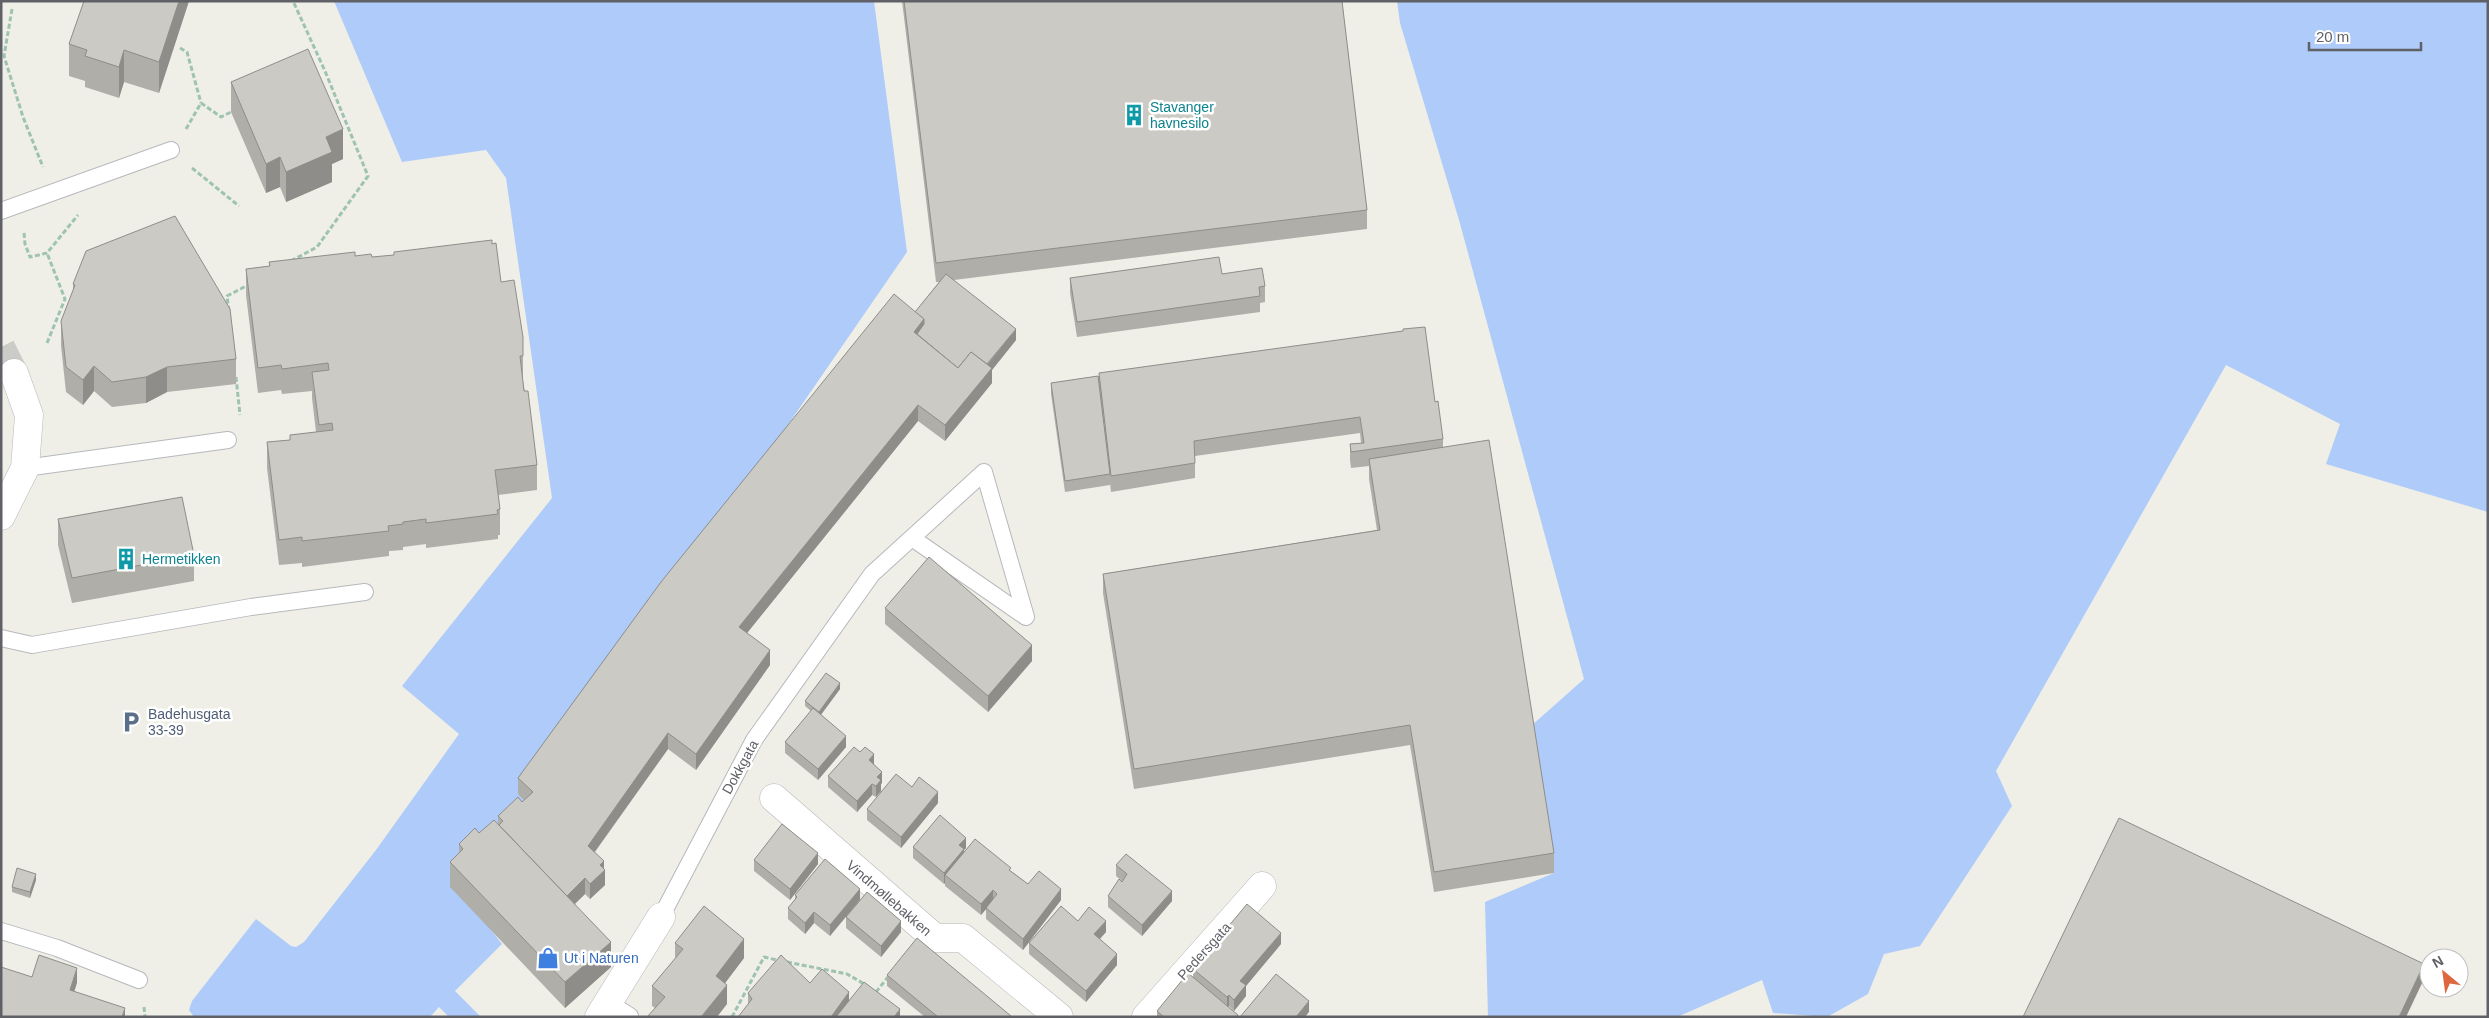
<svg xmlns="http://www.w3.org/2000/svg" width="2489" height="1018" font-family="Helvetica,sans-serif">
<rect width="100%" height="100%" fill="#efefe7"/>
<g fill="#aecbf9">
<polygon points="334,1 874,1 907,252 464,895 502,944 455,991 481,1017 449,1017 439,1007 430,1017 194,1017 189,1010 192,1001 256,919 291,946 296,947 304,942 376,850 459,734 402,686 552,498 506,178 486,150 402,162"/>
<polygon points="1397,1 2488,1 2488,512 2326,464 2340,424 2226,365 1996,771 2012,806 1920,946 1884,954 1868,994 1827,1017 1773,1013 1762,980 1677,1017 1488,1017 1485,902 1554,873 1531,726 1584,679 1459,220 1400,23"/>
</g>
<g fill="none" stroke-linecap="round" stroke-linejoin="round">
<polyline stroke="#cbccc7" stroke-width="28" stroke-dasharray="28 14" stroke-linecap="butt" points="1,347 14,373"/>
<g stroke="#b7b8bd" stroke-width="18">
<g id="lane">
<polyline points="1,211 171,150"/>
<polyline points="25,468 228,440"/>
<polyline points="1,638 32,645 251,607 365,592"/>
<polyline points="661,917 754,740 872,574 984,472 1026,617 912,538"/>
<polyline points="1,931 57,948 139,980"/>
<polyline points="608,1002 630,1016"/>
</g>
</g>
<g stroke="#b7b8bd" stroke-width="29">
<g id="street">
<polyline points="1,516 25,468 29,415 14,373"/>
<polyline points="774,798 935,938 963,938 1059,1017"/>
<polyline points="599,1017 661,917"/>
<polyline points="1146,1017 1262,886"/>
</g>
</g>
<g stroke="#9ec3af" stroke-width="3" stroke-dasharray="5 2.5" stroke-linecap="butt">
<polyline points="12,9 4,56 23,117 43,167"/>
<polyline points="180,48 187,52 201,103"/>
<polyline points="186,129 201,103 221,117 235,110"/>
<polyline points="192,168 239,206"/>
<polyline points="24,233 25,244 30,257 47,253 78,215"/>
<polyline points="291,261 317,247 368,176 325,71 293,1"/>
<polyline points="229,311 227,296 248,285"/>
<polyline points="47,343 65,299 47,253"/>
<polyline points="236,377 240,415"/>
<polyline points="787,962 847,974 866,985"/>
<polyline points="876,992 888,977"/>
<polyline points="144,1007 145,1017"/>
<polyline points="732,1017 764,957 781,961"/>
</g>
<use href="#lane" stroke="#fff" stroke-width="16"/>
<use href="#street" stroke="#fff" stroke-width="28"/>
</g>
<g fill="#afaea9">
<polygon points="189,1 159,93 124,82 119,98 85,87 85,81 69,76 69,44"/>
<polygon points="902,1 1342,1 1367,210 1367,229 954,280 1016,340 992,370 992,383 945,441 918,421 747,633 770,665 696,770 668,749 595,852 604,868 605,885 590,899 585,894 575,904 611,967 565,1008 450,887 450,862 459,854 459,844 479,833 498,824 498,816 522,802 524,800 518,794 518,778 915,312 939,282 936,282"/>
<polygon points="231,82 343,159 332,164 332,182 286,202 280,187 266,193 231,112"/>
<polygon points="355,256 372,257 501,282 523,356 523,381 537,465 537,490 498,495 500,509 500,535 498,535 498,539 426,548 426,544 403,547 403,550 389,551 389,556 302,567 302,563 279,565 267,468 267,442 290,440 290,435 316,432 312,398 312,391 282,394 281,390 258,393 246,295 246,269 269,266 269,262"/>
<polygon points="1070,278 1265,286 1265,302 1260,303 1260,312 1077,337 1070,293"/>
<polygon points="73,284 236,359 236,384 167,392 146,403 112,407 94,391 83,405 66,392 61,346 61,321 73,291"/>
<polygon points="1403,329 1435,402 1443,439 1443,447 1554,853 1554,873 1434,892 1410,745 1134,789 1103,593 1103,574 1377,530 1369,479 1369,466 1351,468 1350,460 1350,444 1361,443 1360,433 1195,456 1195,478 1111,492 1110,483 1110,485 1065,492 1051,394 1051,383 1403,331"/>
<polygon points="58,519 194,555 194,581 72,603 58,545"/>
<polygon points="885,608 1032,661 988,712 885,624"/>
<polygon points="840,689 821,715 846,747 818,780 785,753 785,742 811,711 805,706 805,701"/>
<polygon points="874,764 882,783 881,784 881,791 876,797 872,795 857,812 828,787 828,776"/>
<polygon points="912,787 938,803 901,848 867,820 867,809"/>
<polygon points="913,847 966,848 964,850 964,852 1011,871 1028,884 1061,900 1023,950 986,919 986,909 981,915 945,886 945,883 944,884 913,858"/>
<polygon points="754,860 818,864 790,900 754,871"/>
<polygon points="1116,865 1172,901 1142,936 1108,907 1108,896 1122,881 1116,876"/>
<polygon points="36,880 30,898 12,892 12,887"/>
<polygon points="860,889 830,936 814,923 805,934 788,919 788,908 795,900 795,895"/>
<polygon points="846,917 901,932 881,957 846,928"/>
<polygon points="1078,921 1106,932 1100,939 1117,965 1086,1002 1029,954 1029,943"/>
<polygon points="675,943 744,958 725,983 727,1004 655,1008 652,1006 652,986 675,959"/>
<polygon points="1281,944 1246,986 1246,996 1234,1011 1229,1006 1228,1007 1238,1017 1157,1017 1157,1011 1193,977 1193,969"/>
<polygon points="887,975 1011,1017 925,1017 887,986"/>
<polygon points="810,983 849,1001 900,1017 748,1004 748,993"/>
</g>
<g fill="#8e8d89">
<polygon points="179,1 189,1 159,93 159,62"/>
<polygon points="124,50 124,82 119,98 119,67"/>
<polygon points="343,129 343,159 332,164 332,182 286,202 286,172 326,137"/>
<polygon points="280,157 280,187 266,193 266,164"/>
<polygon points="924,319 924,335 920,341 914,332"/>
<polygon points="1016,329 1016,340 992,370 992,383 945,441 945,425 985,368"/>
<polygon points="94,366 94,391 83,405 83,380"/>
<polygon points="167,367 167,392 146,403 146,377"/>
<polygon points="918,405 918,421 739,643 739,627"/>
<polygon points="1032,645 1032,661 988,712 988,696"/>
<polygon points="770,650 770,665 696,770 696,754"/>
<polygon points="840,683 840,689 819,717 819,712"/>
<polygon points="668,733 668,749 588,861 588,846"/>
<polygon points="846,736 846,747 818,780 818,769"/>
<polygon points="874,754 874,765 869,760"/>
<polygon points="882,772 882,783 881,784 881,791 876,797 876,786 877,777"/>
<polygon points="872,784 872,795 857,812 857,801"/>
<polygon points="938,792 938,803 901,848 901,837"/>
<polygon points="966,838 966,848 964,850 964,860 945,875 945,883 944,884 944,873 959,845"/>
<polygon points="818,853 818,864 790,900 790,889"/>
<polygon points="604,861 604,871 605,870 605,885 590,899 590,884 600,865"/>
<polygon points="36,874 36,880 30,898 30,892"/>
<polygon points="585,878 585,894 562,916 562,901"/>
<polygon points="860,889 860,900 830,936 830,925"/>
<polygon points="1061,889 1061,900 1023,950 1023,939"/>
<polygon points="993,890 993,901 981,915 981,904"/>
<polygon points="1172,891 1172,901 1142,936 1142,925"/>
<polygon points="814,912 814,923 805,934 805,923"/>
<polygon points="901,921 901,932 881,957 881,946"/>
<polygon points="1106,921 1106,932 1094,945 1094,934"/>
<polygon points="1281,933 1281,944 1246,986 1246,996 1234,1011 1234,1000 1240,981"/>
<polygon points="744,939 744,958 716,995 716,976"/>
<polygon points="611,942 611,967 565,1008 565,982"/>
<polygon points="1117,954 1117,965 1086,1002 1086,991"/>
<polygon points="2424,964 2424,979 2406,1017 2399,1017"/>
<polygon points="77,968 77,983 70,1005 70,990"/>
<polygon points="727,985 727,1004 717,1017 701,1017"/>
<polygon points="849,992 849,1007 842,1017 831,1017"/>
<polygon points="1229,995 1229,1006 1227,1008 1227,997"/>
<polygon points="1309,1001 1309,1012 1305,1017 1296,1017"/>
<polygon points="125,1008 125,1017 122,1017"/>
<polygon points="900,1009 900,1017 894,1017"/>
</g>
<g fill="#cbcac4" stroke="#8e8d89">
<polygon points="84,1 179,1 159,62 124,50 119,67 85,56 87,50 69,44"/>
<polygon points="904,1 1342,1 1367,210 936,263"/>
<polygon points="308,49 343,129 326,137 332,152 286,172 280,157 266,164 231,82"/>
<polygon points="175,216 230,309 236,359 167,367 146,377 112,382 94,366 83,380 66,367 61,321 75,285 73,284 86,251"/>
<polygon points="492,240 492,244 496,243 501,282 514,280 523,337 523,356 520,356 524,391 528,391 537,465 495,470 500,509 497,510 498,514 426,523 426,519 403,522 403,524 388,526 389,531 302,541 302,537 279,540 267,442 290,440 290,435 333,430 332,423 319,425 312,372 329,370 328,363 282,369 281,365 258,368 246,269 270,266 269,262 355,252 355,256 371,254 372,257 394,255 394,252"/>
<polygon points="1219,257 1222,274 1262,268 1265,286 1259,287 1260,296 1077,322 1070,278"/>
<polygon points="946,274 1016,329 987,364 971,352 958,368 917,334 924,324 924,319 915,312"/>
<polygon points="894,294 924,319 914,332 958,368 971,352 992,368 945,425 918,405 739,627 770,650 696,754 668,733 588,846 604,861 600,865 605,870 590,884 585,878 567,896 499,825 503,821 498,816 518,797 522,802 533,792 518,778 661,582"/>
<polygon points="1425,327 1435,402 1438,401 1443,439 1351,452 1350,444 1364,443 1360,417 1194,441 1195,463 1111,476 1099,373 1403,331 1403,329"/>
<polygon points="1098,376 1110,474 1065,481 1051,383"/>
<polygon points="1489,440 1554,853 1434,872 1410,725 1134,769 1103,574 1380,530 1369,459"/>
<polygon points="182,497 194,555 72,578 58,519"/>
<polygon points="929,557 1032,645 988,696 885,608"/>
<polygon points="826,673 840,683 819,712 805,701"/>
<polygon points="813,708 846,736 818,769 785,742"/>
<polygon points="854,747 860,752 865,747 874,754 869,760 882,772 877,777 881,780 876,786 872,784 857,801 828,776"/>
<polygon points="896,774 912,787 919,777 938,792 901,837 867,809"/>
<polygon points="940,815 966,838 959,845 964,849 944,873 913,847"/>
<polygon points="2119,818 2424,964 2399,1017 2023,1017"/>
<polygon points="494,820 611,942 565,982 450,862 463,849 459,844 475,828 479,833"/>
<polygon points="782,824 818,853 790,889 754,860"/>
<polygon points="975,839 1011,868 1009,870 1028,884 1039,871 1061,889 1023,939 986,908 997,894 993,890 981,904 945,875"/>
<polygon points="1126,854 1172,891 1142,925 1108,896 1119,879 1122,882 1127,874 1116,865"/>
<polygon points="825,859 860,889 830,925 814,912 805,923 788,908 797,897 795,895"/>
<polygon points="17,868 36,874 30,892 12,887"/>
<polygon points="867,892 901,921 881,946 846,917"/>
<polygon points="1247,904 1281,933 1240,981 1246,985 1234,1000 1229,995 1227,997 1193,969"/>
<polygon points="704,906 744,939 716,976 727,985 701,1017 647,1017 665,997 652,986 683,949 675,943"/>
<polygon points="1061,906 1078,921 1089,907 1106,921 1094,934 1117,954 1086,991 1029,943"/>
<polygon points="917,938 1011,1016 1010,1017 938,1017 887,975"/>
<polygon points="39,955 77,968 70,990 125,1008 122,1017 1,1017 1,967 32,977"/>
<polygon points="781,955 810,983 822,969 849,992 831,1017 738,1017 752,999 748,993"/>
<polygon points="1188,973 1238,1015 1237,1017 1164,1017 1157,1011"/>
<polygon points="1276,974 1309,1001 1296,1017 1240,1017"/>
<polygon points="864,982 900,1009 894,1017 836,1017"/>
</g>
<defs>
<g id="building-bare" transform="scale(1.725)"><path d="M-4-6H4V6H1V3H-1V6H-4ZM-2.5-4.3h1.7v1.8h-1.7ZM.8-4.3h1.7v1.8H.8ZM-2.5-1h1.7V.8h-1.7ZM.8-1h1.7V.8H.8Z" fill="#0f9aa8" stroke="#fff" stroke-width="2.5" paint-order="stroke"/></g>
<g id="parking-bare" transform="scale(1.725)"><path d="M-3.5-5.5H1a3.5 3.5 0 0 1 0 7H-1V5.5H-3.5ZM-1-3.4V-.6H.8a1.4 1.4 0 0 0 0-2.8Z" fill="#5c6f8a" stroke="#fff" stroke-width="2.5" paint-order="stroke"/></g>
<g id="shop-bare" transform="scale(1.725)"><path d="M-5-2.5h2.3a2.7 3.5 0 0 1 5.4 0H5L5.5 6h-11ZM-1.5-2.5h3a1.5 2.3 0 0 0-3 0Z" fill="#3f7fe0" stroke="#fff" stroke-width="2.5" paint-order="stroke"/></g>
</defs>
<g fill-rule="evenodd">
<use href="#building-bare" x="1134" y="115"/>
<use href="#building-bare" x="126" y="559"/>
<use href="#parking-bare" x="131" y="722"/>
<use href="#shop-bare" x="548" y="958"/>
</g>
<g text-anchor="middle" dominant-baseline="central" stroke-width="5" stroke-linejoin="round" paint-order="stroke">
<g font-size="14" fill="#0d838f" stroke="#fff" text-anchor="start">
<text x="1150" y="107">Stavanger<tspan x="1150" dy="16">havnesilo</tspan></text>
<text x="142" y="559">Hermetikken</text>
</g>
<g font-size="14" fill="#4e5e75" stroke="#fff" text-anchor="start">
<text x="148" y="714">Badehusgata<tspan x="148" dy="16">33-39</tspan></text>
</g>
<g font-size="14" fill="#5f6166" stroke="#fff">
<text transform="translate(740 767) rotate(-61)">Dokkgata</text>
<text transform="translate(889 898) rotate(41)">Vindmøllebakken</text>
<text transform="translate(1204 951) rotate(-48)">Pedersgata</text>
</g>
<g font-size="14" fill="#366cbe" stroke="#fff" text-anchor="start">
<text x="564" y="958">Ut i Naturen</text>
</g>
</g>
<rect width="2489" height="1018" fill="none" stroke="#5f6166" stroke-width="5"/>
<g transform="translate(2444 973) rotate(331)"><circle r="24" fill="#ffffff" stroke="#bfc0c2"/>
<path d="M0-4L9 19L0 12L-9 19Z" fill="#dd6840"/>
<text y="-8" font-size="14" font-weight="bold" text-anchor="middle" fill="#5f6166">N</text>
</g>
<path d="M2309 42v8h112v-8" fill="none" stroke="#5f6166" stroke-width="2.5"/>
<text x="2316" y="42" font-size="15" fill="#5f6166" stroke="#ffffff" stroke-width="4" paint-order="stroke">20 m</text>
</svg>
